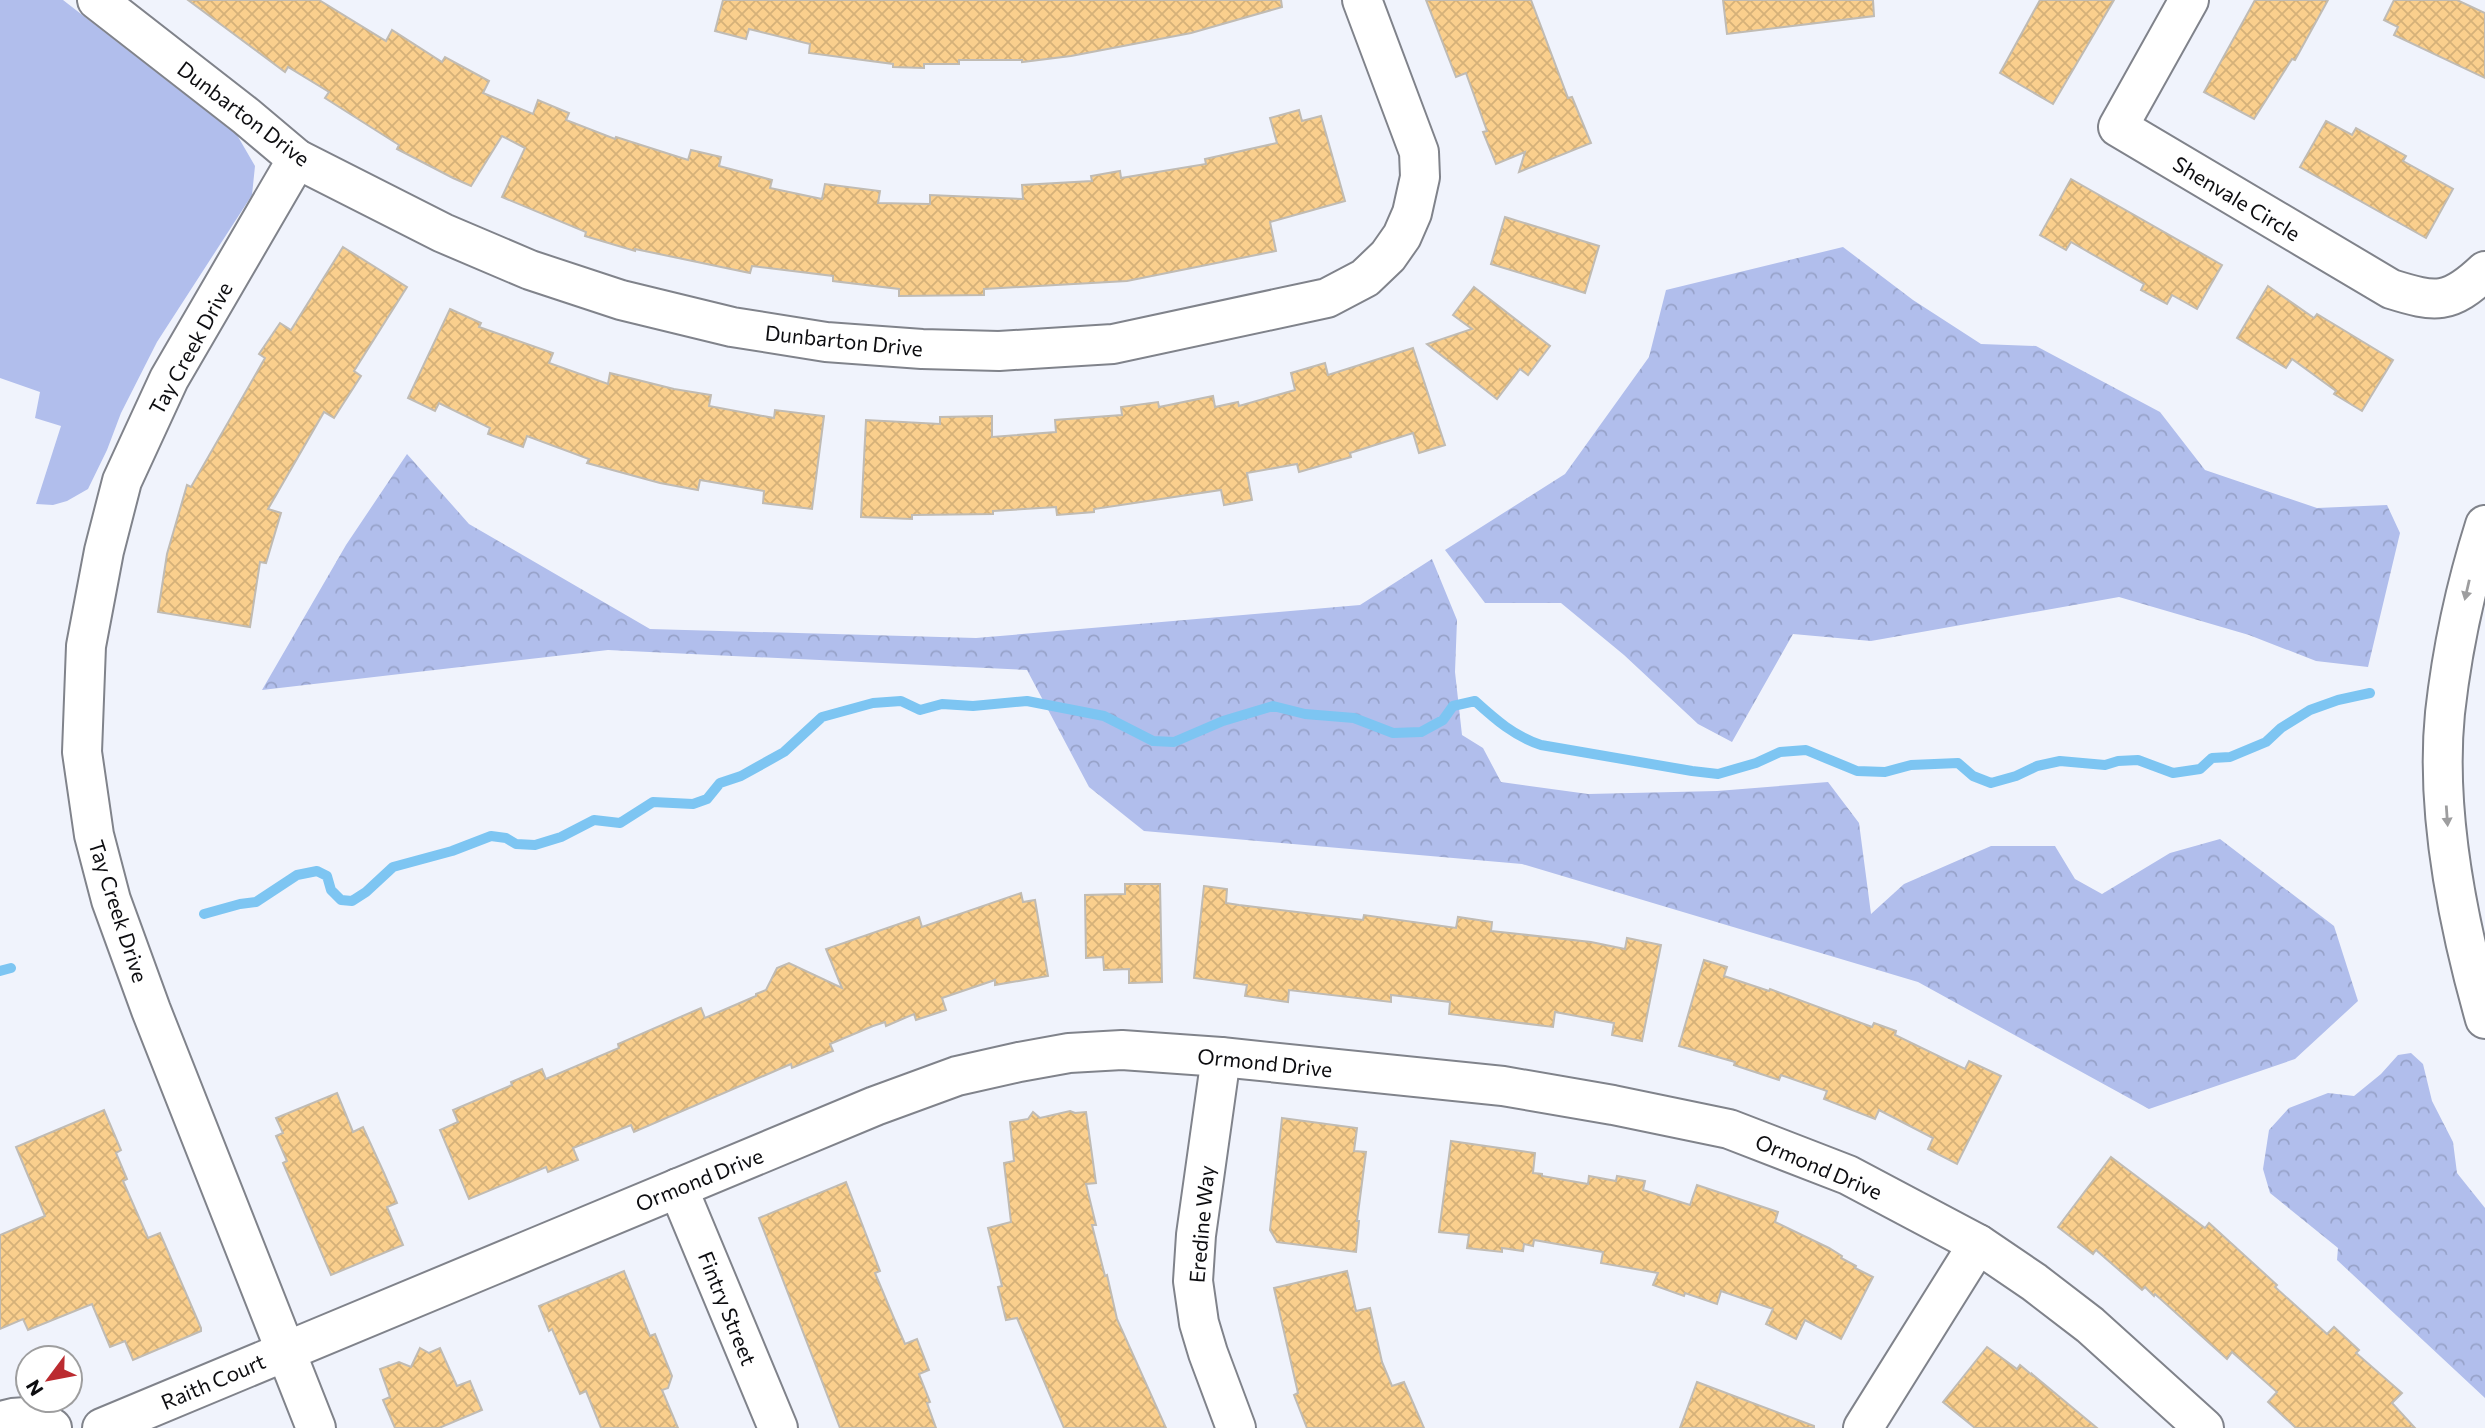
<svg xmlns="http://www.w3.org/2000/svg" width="2485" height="1428" font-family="Commissioner,sans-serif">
<defs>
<pattern id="forest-crowns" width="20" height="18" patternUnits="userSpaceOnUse" patternTransform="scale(1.75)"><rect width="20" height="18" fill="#b1beec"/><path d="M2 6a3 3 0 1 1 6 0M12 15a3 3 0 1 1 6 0" fill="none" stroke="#97a2c9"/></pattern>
<pattern id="building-cross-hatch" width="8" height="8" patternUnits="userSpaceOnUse" patternTransform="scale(1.75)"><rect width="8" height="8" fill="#facf8d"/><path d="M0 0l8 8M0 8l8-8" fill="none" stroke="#d5b179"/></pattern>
</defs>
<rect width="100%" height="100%" fill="#f0f3fc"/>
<polygon fill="#b1beec" points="0,0 63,0 237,135 255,166 252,195 157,342 121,413 107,450 88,489 67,501 53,505 36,504 61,426 35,418 40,392 0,378"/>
<g fill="url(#forest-crowns)">
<polygon points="1843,247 1913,300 1981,344 2036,346 2160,412 2205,470 2317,508 2387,505 2400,533 2368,667 2316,661 2249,635 2119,597 1871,641 1793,634 1732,742 1698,724 1624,655 1561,603 1485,603 1445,550 1565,474 1649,357 1666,290"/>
<polygon points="407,454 469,524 650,629 976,638 1360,605 1432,559 1457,620 1455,672 1462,735 1483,748 1501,782 1588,794 1717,791 1828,782 1859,823 1871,914 1904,884 1991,846 2055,846 2075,879 2102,894 2170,853 2220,839 2334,926 2358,1001 2295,1059 2149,1109 1918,982 1522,864 1144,831 1089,787 1027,670 608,650 262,690 346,545"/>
<polygon points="2411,1053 2423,1064 2432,1101 2453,1142 2457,1173 2485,1208 2485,1398 2337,1260 2338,1248 2270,1193 2263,1169 2269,1130 2289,1108 2328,1093 2354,1096 2381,1074 2398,1055"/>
</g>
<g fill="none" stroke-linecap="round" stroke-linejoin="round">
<g stroke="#7dc5f2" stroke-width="10">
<path d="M204,914L240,904L256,902L297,875L317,871L327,876L331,890L341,900L352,901L366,892L393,867L452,851L491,836L506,838L516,844L535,845L561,837L594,820L620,823L653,802L693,804L707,799L720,783L741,776L784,752L822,717L873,703L901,701L920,710L942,704L973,706L1027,701L1104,716L1153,741L1174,742L1223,721L1273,706L1305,714L1354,718L1393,733L1421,732L1443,720L1453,706L1475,701C1496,720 1514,736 1541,745L1692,771L1718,774L1756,763L1780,752L1806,750L1857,771L1885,772L1911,765L1958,763L1973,776L1991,783L2016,776L2037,766L2060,761L2105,765L2118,761L2138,760L2173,773L2200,769L2212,758L2230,757L2266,742L2281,728L2310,710L2338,700L2370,693"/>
<polyline points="0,971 11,968"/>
</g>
</g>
<g fill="url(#building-cross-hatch)" stroke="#c0bbb3" stroke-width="2">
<polygon points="188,0 319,0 386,41 392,30 442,62 445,57 489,81 483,93 533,114 538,100 569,113 566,120 615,139 616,137 688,160 691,150 721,157 719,166 772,180 770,188 822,199 825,184 880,191 878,203 930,204 930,195 1023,199 1022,185 1092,181 1091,176 1120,171 1121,178 1206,164 1205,159 1277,143 1270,118 1299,110 1302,121 1321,116 1345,201 1270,222 1276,251 1127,281 984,289 984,295 899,296 899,289 833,281 833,276 752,266 750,273 635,249 635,251 585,236 586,232 502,197 525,148 502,136 471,186 453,178 397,149 399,145 325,98 329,92 288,67 285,72"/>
<polygon points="723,0 1281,0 1282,7 1191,33 1071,56 1022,62 1022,60 959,60 959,64 924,64 924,68 893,67 893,64 809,53 810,44 749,29 746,39 715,31"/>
<polygon points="1426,0 1531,0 1568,98 1572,97 1591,143 1519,172 1525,152 1496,164 1483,132 1487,131 1466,73 1456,77"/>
<polygon points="1723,0 1873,0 1874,16 1727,34"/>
<polygon points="2040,0 2114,0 2053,104 2000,73"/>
<polygon points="2255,0 2328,0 2295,60 2292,59 2254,119 2204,92"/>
<polygon points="2394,0 2457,0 2485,13 2485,78 2394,35 2398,27 2384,20"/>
<polygon points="2326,121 2352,135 2356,128 2406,156 2403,161 2453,189 2426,238 2300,167"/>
<polygon points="2071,179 2222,265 2197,309 2172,295 2167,304 2141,290 2144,284 2071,242 2066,250 2040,235"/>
<polygon points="1505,217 1599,246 1585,293 1491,264"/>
<polygon points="343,247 407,287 354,371 361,376 334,418 324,412 268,509 281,513 266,563 260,562 250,627 158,612 167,554 187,485 191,487 265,358 259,354 280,323 291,330"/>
<polygon points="2268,286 2314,318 2317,314 2393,360 2362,411 2334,394 2336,391 2292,359 2286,368 2237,338"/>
<polygon points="1474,287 1550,346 1528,375 1520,369 1497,399 1427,344 1472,329 1453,315"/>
<polygon points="450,309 481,323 479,327 553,353 549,363 608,384 610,373 674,389 711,395 709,406 774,418 775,410 824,416 812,509 763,503 764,491 700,480 698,490 660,483 587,463 589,459 527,436 523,447 488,434 490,428 439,403 435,411 408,398"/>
<polygon points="1413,348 1445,445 1419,453 1413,433 1350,453 1351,457 1299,472 1297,464 1247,473 1252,500 1224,505 1221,490 1094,509 1094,512 1057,515 1056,507 993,511 993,514 912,515 912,519 861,517 866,420 940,424 940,417 992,416 992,437 1056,432 1055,420 1122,415 1121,407 1158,402 1159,407 1213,396 1215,407 1238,402 1239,406 1295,390 1291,373 1325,363 1328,375"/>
<polygon points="1125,884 1160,884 1162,982 1129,983 1129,969 1104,970 1103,957 1086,958 1085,895 1125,894"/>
<polygon points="1204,886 1227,889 1226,903 1239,905 1363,920 1364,915 1456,928 1458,917 1492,922 1491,931 1591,942 1625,949 1627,938 1661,945 1642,1041 1612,1035 1614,1023 1555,1012 1553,1027 1449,1014 1450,1002 1391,995 1391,1002 1289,990 1288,1002 1245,996 1247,985 1194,978"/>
<polygon points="1021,893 1023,902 1035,900 1048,976 995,985 995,980 942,998 946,1010 916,1020 914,1014 886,1026 885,1022 873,1026 830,1044 833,1051 792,1068 791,1064 634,1132 631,1125 573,1148 578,1160 548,1172 546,1167 469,1199 440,1130 458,1122 453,1110 512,1085 511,1082 542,1069 546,1079 619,1048 618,1044 701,1008 705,1018 756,996 756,994 766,990 777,968 789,963 842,988 826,949 919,917 922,927"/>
<polygon points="1704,960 1727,967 1724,976 1769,991 1770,989 1872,1027 1874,1023 1896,1031 1895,1035 1965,1069 1969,1061 2001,1076 1957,1164 1928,1149 1933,1138 1879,1110 1875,1119 1824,1099 1827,1091 1781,1075 1779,1080 1734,1065 1735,1062 1679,1046"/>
<polygon points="337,1093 353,1132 363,1127 384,1173 397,1203 387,1207 403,1245 331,1275 283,1163 287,1161 276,1136 283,1133 276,1118"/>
<polygon points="104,1110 121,1150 116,1153 127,1179 123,1181 148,1238 160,1233 201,1328 201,1331 133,1360 125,1341 110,1347 92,1304 28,1330 23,1319 0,1329 0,1235 45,1216 16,1147"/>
<polygon points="1070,1111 1075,1113 1086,1112 1096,1183 1086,1184 1096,1225 1092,1225 1105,1276 1107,1275 1117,1319 1166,1428 1064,1428 1017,1318 1006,1320 998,1287 1002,1286 988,1228 1011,1222 1004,1163 1014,1161 1010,1122 1028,1119 1033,1112 1040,1118"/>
<polygon points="1282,1118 1357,1128 1354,1151 1366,1152 1357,1221 1359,1221 1356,1252 1277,1242 1270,1230"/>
<polygon points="1451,1141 1535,1153 1533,1173 1542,1174 1542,1176 1588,1184 1589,1176 1616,1181 1617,1176 1645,1181 1643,1190 1690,1205 1697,1185 1778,1212 1775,1222 1829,1248 1842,1256 1841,1258 1856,1266 1855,1268 1873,1277 1841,1339 1805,1320 1796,1339 1766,1324 1773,1309 1721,1291 1717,1304 1685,1293 1684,1296 1653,1285 1658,1273 1601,1263 1603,1252 1534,1240 1533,1246 1524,1244 1523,1251 1502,1248 1502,1252 1467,1248 1469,1235 1439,1232"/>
<polygon points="2111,1157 2205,1228 2209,1223 2277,1285 2275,1287 2327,1334 2334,1327 2359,1350 2356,1353 2402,1393 2392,1403 2415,1428 2296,1428 2268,1402 2277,1392 2232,1352 2227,1359 2155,1294 2154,1296 2145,1287 2142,1290 2096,1250 2093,1254 2058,1227"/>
<polygon points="846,1182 880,1271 875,1273 893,1316 905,1344 917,1339 929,1370 919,1374 930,1402 927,1403 936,1428 840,1428 759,1218"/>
<polygon points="624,1271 650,1336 655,1334 672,1376 668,1388 662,1390 678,1428 601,1428 586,1391 580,1394 552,1329 549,1331 539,1306"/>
<polygon points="1347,1271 1356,1311 1370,1308 1382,1362 1392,1386 1404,1382 1424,1428 1307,1428 1294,1395 1298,1393 1274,1288"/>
<polygon points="1987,1347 2017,1369 2020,1365 2032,1375 2032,1374 2097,1428 1975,1428 1943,1402"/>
<polygon points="420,1348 429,1353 440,1348 457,1386 470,1381 482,1410 439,1428 395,1428 383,1400 390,1397 380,1369 399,1362 411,1367"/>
<polygon points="1697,1382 1814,1426 1814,1428 1680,1428"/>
</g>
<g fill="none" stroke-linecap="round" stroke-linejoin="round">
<g stroke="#80838b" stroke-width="42">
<g id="minor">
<polyline points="97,0 246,116 297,159 443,233 530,270 621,300 732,327 826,342 922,349 999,351 1113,344 1327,298 1365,278 1388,256 1402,236 1412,213 1420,177 1419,152 1362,0"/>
<path d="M2189,0L2118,127L2391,289C2436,303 2449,305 2485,271"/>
<polyline points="297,159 169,379 122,481 104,551 86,646 82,752 94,835 111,900 151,1010 316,1428"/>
<path d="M2485,525C2466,585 2452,650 2445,713C2435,813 2458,924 2485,1019"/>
<polyline points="1221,1057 1196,1235 1193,1281 1199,1323 1208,1353 1236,1428"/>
<polyline points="678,1188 778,1428"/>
<path d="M0,1422C18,1414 37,1416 52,1428"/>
<polyline points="102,1428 875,1106 957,1076 1019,1062 1069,1053 1122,1050 1221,1057 1503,1086 1613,1105 1729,1129 1848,1175 1978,1244 2034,1282 2090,1325 2204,1428"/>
<polyline points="1863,1428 1978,1244"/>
</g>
</g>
<use href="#minor" stroke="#fff" stroke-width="38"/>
</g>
<defs><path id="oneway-solid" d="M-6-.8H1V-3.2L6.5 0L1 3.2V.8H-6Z" transform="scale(1.75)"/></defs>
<g fill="#9e9e9f">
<use href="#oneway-solid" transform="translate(2467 590) rotate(103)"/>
<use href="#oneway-solid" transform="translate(2447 816) rotate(86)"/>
</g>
<g text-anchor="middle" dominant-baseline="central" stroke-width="5" stroke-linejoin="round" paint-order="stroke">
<g font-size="21" fill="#0d0d10" stroke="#fff">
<text transform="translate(244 113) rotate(37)">Dunbarton Drive</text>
<text transform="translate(2237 198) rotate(31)">Shenvale Circle</text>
<text transform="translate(844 340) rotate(6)">Dunbarton Drive</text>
<text transform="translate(190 348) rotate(-61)">Tay Creek Drive</text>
<text transform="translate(119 911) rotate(72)">Tay Creek Drive</text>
<text transform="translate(1265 1062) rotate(6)">Ormond Drive</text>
<text transform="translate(1819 1166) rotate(23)">Ormond Drive</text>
<text transform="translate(699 1179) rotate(-22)">Ormond Drive</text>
<text transform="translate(1201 1224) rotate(-85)">Eredine Way</text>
<text transform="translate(728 1308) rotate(68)">Fintry Street</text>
<text transform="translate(213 1381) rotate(-23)">Raith Court</text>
</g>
</g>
<g transform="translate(49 1379) rotate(238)"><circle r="33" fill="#ffffff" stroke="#9e9e9f" stroke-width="2"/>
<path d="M0-5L12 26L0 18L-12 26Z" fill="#bb2b30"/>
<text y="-10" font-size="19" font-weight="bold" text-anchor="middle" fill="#0d0d10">N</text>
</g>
</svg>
